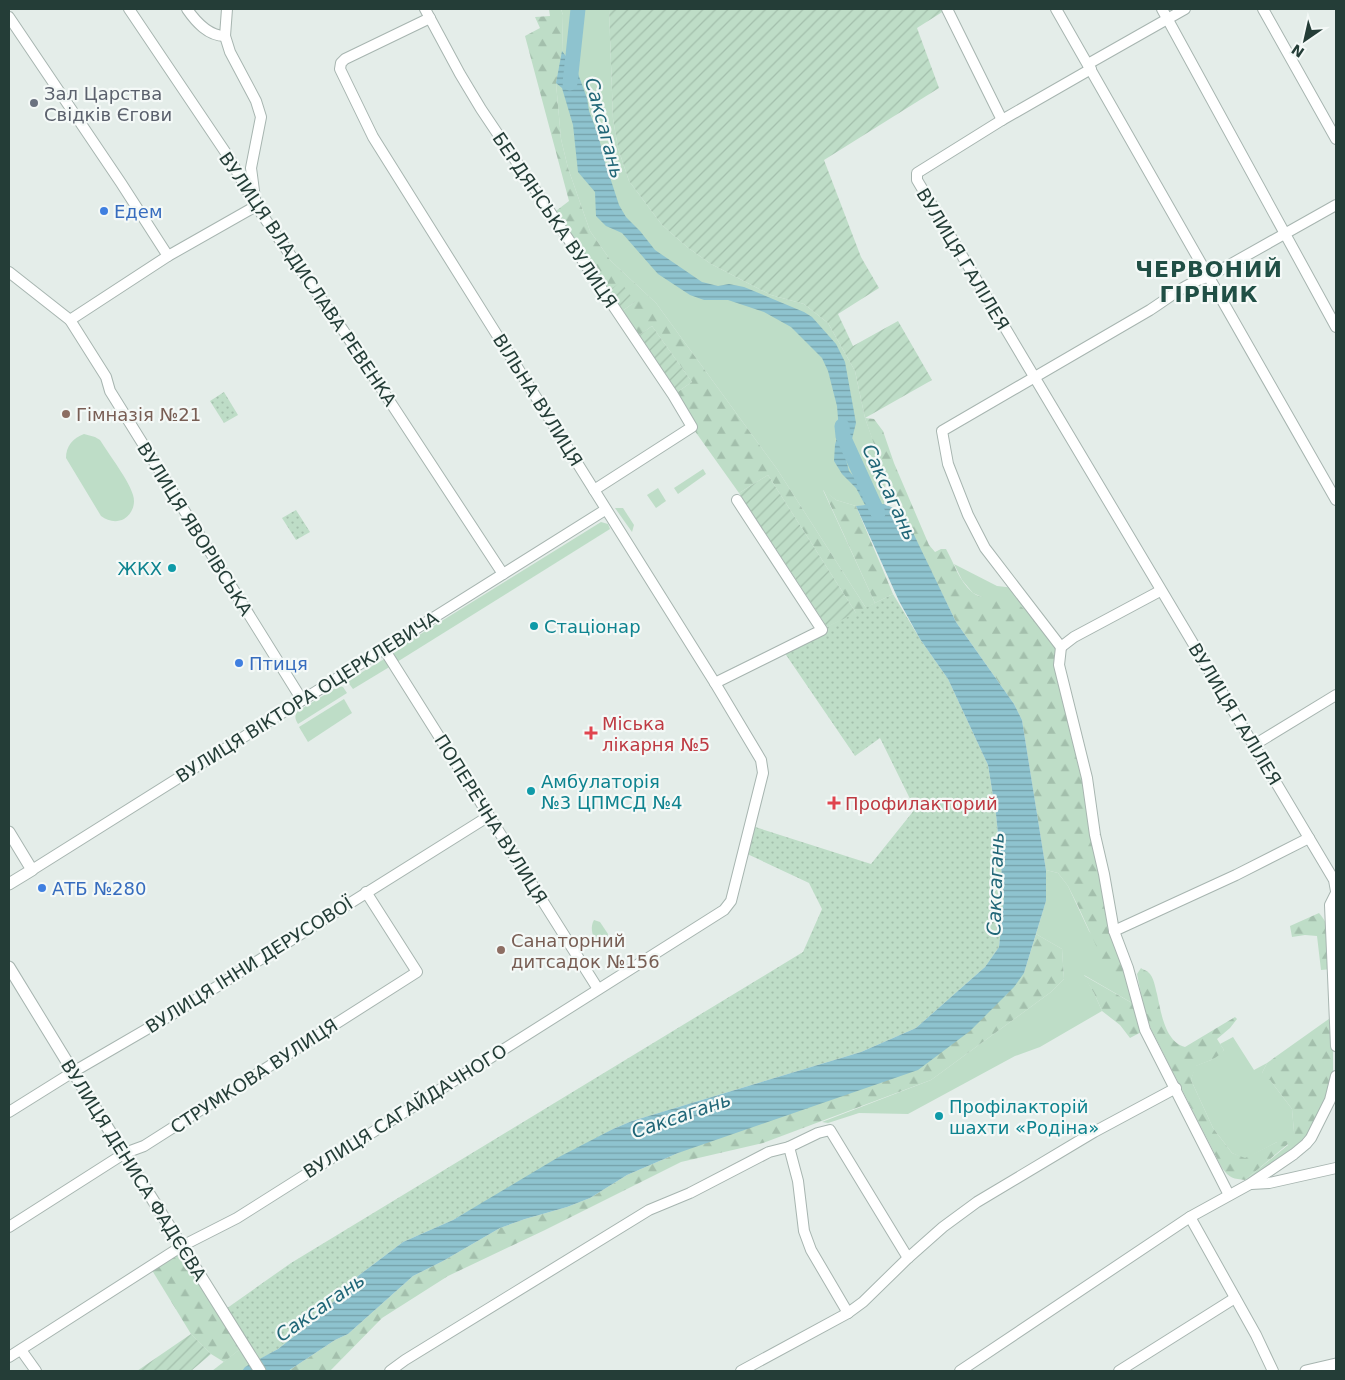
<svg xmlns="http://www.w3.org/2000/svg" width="1345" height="1380" font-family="'DejaVu Sans',sans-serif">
<defs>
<pattern id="forest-firs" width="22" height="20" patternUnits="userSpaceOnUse" patternTransform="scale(1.25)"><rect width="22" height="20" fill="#beddc7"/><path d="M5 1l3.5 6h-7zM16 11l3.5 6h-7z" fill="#a3bfac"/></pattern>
<pattern id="park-dots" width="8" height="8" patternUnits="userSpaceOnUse" patternTransform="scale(1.25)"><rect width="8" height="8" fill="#beddc7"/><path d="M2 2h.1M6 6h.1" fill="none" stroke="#a3bfac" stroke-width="1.8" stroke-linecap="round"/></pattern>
<pattern id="garden-furrows" width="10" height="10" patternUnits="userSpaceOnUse" patternTransform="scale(1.25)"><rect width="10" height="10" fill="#beddc7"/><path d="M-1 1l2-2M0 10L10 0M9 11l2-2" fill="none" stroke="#a3bfac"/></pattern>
<pattern id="water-rules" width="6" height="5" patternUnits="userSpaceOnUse" patternTransform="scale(1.25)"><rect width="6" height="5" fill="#8ec3cf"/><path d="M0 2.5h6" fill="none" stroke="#74a0a9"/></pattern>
</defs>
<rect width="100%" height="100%" fill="#e4ede9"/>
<g fill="#beddc7">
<polygon points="561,9 609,9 613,119 618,148 629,181 662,225 687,247 711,264 771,295 804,304 828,323 855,371 865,418 886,477 884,504 856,506 836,500 823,490 875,603 866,608 777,469 656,303 611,261 590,231 568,168 561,139 556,83 562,54 563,15"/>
<path d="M84,434L95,437L100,440C108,453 130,482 133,495C136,504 132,514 124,519C116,523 108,521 101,516L66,458C66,446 73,438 84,434Z"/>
<polygon points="703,469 706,474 678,494 674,488"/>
<polygon points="658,488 666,501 656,508 647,495"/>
<polygon points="615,508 623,508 634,525 632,532"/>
<polygon points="601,522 608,524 610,529 397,662 393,655 395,650"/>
<polygon points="954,564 997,586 1015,588 1041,623 1001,598 984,598 973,593 962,580"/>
<polygon points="386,658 391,666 353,689 347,681"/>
<path d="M339,686L343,687L347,693L298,724C295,719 294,716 298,711Z"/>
<polygon points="344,699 352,713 308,742 299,727"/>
<polygon points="1046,870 1058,873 1068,886 1089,931 1133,988 1139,1007 1084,975 1094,993 1102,1011 1040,1047 1015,1056 908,1114 859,1113 828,1123 822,1122 931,1080 1051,992 1064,979 1062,949 1036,934 1046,901"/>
<path d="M594,920L600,922L608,934L607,938L600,943L596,942C592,936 590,926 594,920Z"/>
<polygon points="1233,1037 1254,1070 1267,1063 1262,1073 1270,1080 1292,1109 1294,1132 1303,1144 1268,1168 1245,1180 1288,1145 1287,1142 1277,1142 1245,1159 1232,1153 1213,1128 1191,1080 1195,1066 1211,1060 1224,1050 1220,1044"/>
<polygon points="244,1346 255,1362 242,1371 212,1371"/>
</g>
<g fill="url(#forest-firs)">
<polygon points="549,9 561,9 563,15 562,54 556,83 561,139 568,168 590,231 611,261 656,303 777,469 866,608 856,613 768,475 739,493 692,427 673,395 692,382 652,326 634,339 618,314 635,302 605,293 552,214 569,201 525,36 540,28 535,17 550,16"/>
<path d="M865,418L874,419L883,431L894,463L929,545L935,552L941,549H946C954,563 959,581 972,592C981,600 991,596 1002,598C1021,601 1044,627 1055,641L1095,835L1133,988L1118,981L1104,963L1078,906L1068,886L1058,873L1046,870L1022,720L1014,704L956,622L894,496L891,486L880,462Z"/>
<polygon points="823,489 836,500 856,506 893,594 875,603"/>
<path d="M1319,913C1333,928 1331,949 1332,969L1321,970L1317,936L1305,935L1292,937L1290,926Z"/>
<polygon points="1036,934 1062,949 1064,979 1051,992 931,1080 763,1143 681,1162 545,1230 448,1276 382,1318 330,1371 288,1371 335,1340 348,1334 413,1276 443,1261 500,1228 525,1219 567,1207 590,1198 627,1175 678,1153 1024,973"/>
<path d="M1141,968C1142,969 1147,971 1148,972C1154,977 1155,987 1157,994C1161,1012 1165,1042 1185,1047L1235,1017L1237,1019L1230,1028L1217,1039L1224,1050C1217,1059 1206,1062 1196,1066L1191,1080L1213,1128L1232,1153L1245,1158L1277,1142L1287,1141L1288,1144L1245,1180C1234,1179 1229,1178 1222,1168L1151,1029L1144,1009L1137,974Z"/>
<polygon points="1083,975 1139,1007 1145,1030 1130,1038 1120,1025 1102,1011 1094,993"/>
<polygon points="1333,1016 1333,1073 1327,1099 1303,1144 1298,1142 1294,1132 1292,1109 1270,1080 1263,1080 1262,1073 1267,1063"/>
<polygon points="182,1246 244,1346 224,1362 211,1354 191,1334 150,1267"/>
</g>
<g fill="url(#park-dots)">
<polygon points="224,392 238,415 224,423 210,401"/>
<polygon points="296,510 310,532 296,540 282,518"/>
<polygon points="893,594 920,639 948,679 988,765 996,814 1004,897 999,947 985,967 916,1028 861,1052 632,1121 613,1129 453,1220 403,1242 358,1276 320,1316 278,1349 255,1362 223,1311 291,1263 803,952 822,909 809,883 743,852 749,825 871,864 915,809 880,738 855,756 782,649"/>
</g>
<g fill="url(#garden-furrows)">
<polygon points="609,9 947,9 917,28 939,88 824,160 861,257 879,288 838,314 853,346 898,321 932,380 865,418 855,371 828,323 804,304 771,295 711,264 687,247 662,225 629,181 618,148 613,119"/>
<polygon points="621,282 635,302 618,314 605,293"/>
<polygon points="652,326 692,382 673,395 634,339"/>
<polygon points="768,475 856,613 827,627 739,493"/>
<polygon points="191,1334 211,1354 191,1371 137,1371"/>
</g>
<polygon fill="url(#water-rules)" points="562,51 577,71 587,98 589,111 598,134 604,159 619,205 626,217 640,231 655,250 702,282 718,286 729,284 744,287 804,312 812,317 836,344 845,362 856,423 852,439 844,452 849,471 878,504 884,504 903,512 956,622 1014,704 1022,720 1046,870 1046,901 1024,973 1014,987 970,1031 918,1070 678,1153 627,1175 590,1198 567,1207 525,1219 500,1228 443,1261 413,1276 348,1334 335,1340 288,1371 242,1371 245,1367 278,1349 320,1316 358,1276 403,1242 453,1220 557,1158 613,1129 632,1121 861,1052 916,1028 985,967 999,947 1004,897 996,814 988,765 948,679 920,639 899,601 856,506 865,505 856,488 842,474 834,461 835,445 839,430 837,406 828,371 822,358 791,327 764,312 728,300 704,300 690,295 658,274 622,233 606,226 596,216 595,192 578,172 573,125 562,88 556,83"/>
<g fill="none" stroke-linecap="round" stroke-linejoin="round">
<g stroke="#8ec3cf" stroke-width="15">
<polyline points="570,83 578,9"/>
<polyline points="842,426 843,436 878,513"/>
</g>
<g stroke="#a7b5b0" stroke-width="12">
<g id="minor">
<polyline points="129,9 230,159 256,206 343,330 503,574"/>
<path d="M187,9C196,22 208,36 225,36"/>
<polyline points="425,9 460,74 481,109 673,395 692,427 594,490"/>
<polyline points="947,9 1002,120"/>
<polyline points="1056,9 1336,500"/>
<polyline points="1162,9 1336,327"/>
<polyline points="1263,9 1336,139"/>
<polyline points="9,17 121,183 168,256"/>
<polyline points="1088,64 1185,9"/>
<polyline points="1091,69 1002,120 917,173 917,180 1334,880 1336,891"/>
<polyline points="9,272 70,320 106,377 110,391 302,700"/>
<polyline points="70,320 168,256 256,206 251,168 261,117 256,101 230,52 225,36 227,9"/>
<path d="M1061,647L985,548L968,515L948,464L942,431L1150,310C1169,298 1187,282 1208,277L1336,205"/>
<polyline points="1061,647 1059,665 1087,778 1095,835 1104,874 1114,931 1128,968 1145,1030 1229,1195"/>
<polyline points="1061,647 1074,637 1160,591"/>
<polyline points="384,649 598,989"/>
<polyline points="715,683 822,630 737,500"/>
<polyline points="1254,745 1336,695"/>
<polyline points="32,870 605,510"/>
<polyline points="1336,893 1330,905 1336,1046"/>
<polyline points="1114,931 1236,875 1309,838"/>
<polyline points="9,1112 73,1072 178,1011 489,816"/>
<polyline points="789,1147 818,1133 830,1130 908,1258"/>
<polyline points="1251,1184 1269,1183 1336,1168"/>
<polyline points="1190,1217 1256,1335 1273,1371"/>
<polyline points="9,1227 125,1153 144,1146 417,972 366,892"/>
<polyline points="21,1350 36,1371"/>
<polyline points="9,1357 182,1246 237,1218 724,910 731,901 763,773 761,760 715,683 373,137 340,69 341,63 345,59 430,18"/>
<polyline points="390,1371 405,1360 649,1210 690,1193 769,1152 789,1147 798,1181 804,1231 811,1250 848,1313 863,1302 908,1258 943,1227 977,1202 1094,1132 1176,1088"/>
<polyline points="741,1371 848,1313"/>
<polyline points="960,1371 1190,1217 1250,1184 1294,1154 1306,1144 1311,1138 1330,1100 1336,1076"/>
<polyline points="1119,1371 1235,1298"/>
</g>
</g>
<g stroke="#a7b5b0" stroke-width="13">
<g id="tertiary">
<polyline points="9,832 32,870 9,884"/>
<polyline points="9,967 94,1106 260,1371"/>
<polyline points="1306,1371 1336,1364"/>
</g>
</g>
<use href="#minor" stroke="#fff" stroke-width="10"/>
<use href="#tertiary" stroke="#fff" stroke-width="11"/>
</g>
<circle fill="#6b7280" stroke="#f4f9f7" stroke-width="2" cx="34" cy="103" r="5"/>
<g fill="#3f7fe0" stroke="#f4f9f7" stroke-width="2">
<circle cx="104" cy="211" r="5"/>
<circle cx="239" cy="663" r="5"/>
<circle cx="42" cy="888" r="5"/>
</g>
<g fill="#8d6e63" stroke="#f4f9f7" stroke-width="2">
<circle cx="66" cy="414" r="5"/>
<circle cx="501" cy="950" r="5"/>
</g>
<g fill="#0f9aa8" stroke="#f4f9f7" stroke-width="2">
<circle cx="172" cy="568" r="5"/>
<circle cx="534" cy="626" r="5"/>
<circle cx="531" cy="791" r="5"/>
<circle cx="939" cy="1116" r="5"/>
</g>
<g fill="#e0444e" stroke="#f4f9f7" stroke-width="2">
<path d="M588.5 725.5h5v5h5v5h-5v5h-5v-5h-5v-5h5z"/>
<path d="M831.5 795.5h5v5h5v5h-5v5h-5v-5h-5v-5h5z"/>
</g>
<g text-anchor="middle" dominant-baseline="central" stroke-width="4.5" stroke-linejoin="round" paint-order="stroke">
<g font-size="18" fill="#5b616d" stroke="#f4f9f7" text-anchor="start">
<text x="44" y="93">Зал Царства<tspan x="44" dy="21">Свідків Єгови</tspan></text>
</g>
<g font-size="18" fill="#366cbe" stroke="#f4f9f7" text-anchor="start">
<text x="114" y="211">Едем</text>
<text x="249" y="663">Птиця</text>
<text x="52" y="888">АТБ №280</text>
</g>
<g font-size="18" fill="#243d37" stroke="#f4f9f7">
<text transform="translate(555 220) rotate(56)">БЕРДЯНСЬКА ВУЛИЦЯ</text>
<text transform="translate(963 259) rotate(59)">ВУЛИЦЯ ГАЛІЛЕЯ</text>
<text transform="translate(308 279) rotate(56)">ВУЛИЦЯ ВЛАДИСЛАВА РЕВЕНКА</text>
<text transform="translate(538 400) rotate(58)">ВІЛЬНА ВУЛИЦЯ</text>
<text transform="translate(195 529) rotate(58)">ВУЛИЦЯ ЯВОРІВСЬКА</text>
<text transform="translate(307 697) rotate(-32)">ВУЛИЦЯ ВІКТОРА ОЦЕРКЛЕВИЧА</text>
<text transform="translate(1235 714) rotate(59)">ВУЛИЦЯ ГАЛІЛЕЯ</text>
<text transform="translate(491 819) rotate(58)">ПОПЕРЕЧНА ВУЛИЦЯ</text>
<text transform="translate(249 965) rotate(-32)">ВУЛИЦЯ ІННИ ДЕРУСОВОЇ</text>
<text transform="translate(254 1076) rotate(-33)">СТРУМКОВА ВУЛИЦЯ</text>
<text transform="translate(405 1111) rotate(-32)">ВУЛИЦЯ САГАЙДАЧНОГО</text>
<text transform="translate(134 1170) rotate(58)">ВУЛИЦЯ ДЕНИСА ФАДЄЄВА</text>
</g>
<g font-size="18" fill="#785e54" stroke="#f4f9f7" text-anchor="start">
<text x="76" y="414">Гімназія №21</text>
<text x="511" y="940">Санаторний<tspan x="511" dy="21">дитсадок №156</tspan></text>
</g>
<g font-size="18" fill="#0d838f" stroke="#f4f9f7" text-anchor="start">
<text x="162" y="568" text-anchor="end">ЖКХ</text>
<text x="544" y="626">Стаціонар</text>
<text x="541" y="781">Амбулаторія<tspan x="541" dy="21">№3 ЦПМСД №4</tspan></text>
<text x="949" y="1106">Профілакторій<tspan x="949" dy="21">шахти «Родіна»</tspan></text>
</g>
<g font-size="18" fill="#be3a42" stroke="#f4f9f7" text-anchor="start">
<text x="602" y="723">Міська<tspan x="602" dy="21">лікарня №5</tspan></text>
<text x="845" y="803">Профилакторий</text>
</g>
<g font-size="19" font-style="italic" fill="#206677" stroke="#f4f9f7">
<text transform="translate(605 128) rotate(75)">Саксагань</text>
<text transform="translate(890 492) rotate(65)">Саксагань</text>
<text transform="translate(995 884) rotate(-88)">Саксагань</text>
<text transform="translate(681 1115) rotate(-19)">Саксагань</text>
<text transform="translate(320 1307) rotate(-35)">Саксагань</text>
</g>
<g font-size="22" font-weight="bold" letter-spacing="1" fill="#204f45" stroke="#f4f9f7">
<text x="1209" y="269">ЧЕРВОНИЙ<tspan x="1209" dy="25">ГІРНИК</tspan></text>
</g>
</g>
<rect width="1345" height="1380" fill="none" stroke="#243d37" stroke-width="20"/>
<g transform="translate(1305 40) rotate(214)" stroke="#f4f9f7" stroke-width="4" paint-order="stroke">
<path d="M0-4L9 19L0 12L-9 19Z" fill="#243d37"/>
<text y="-8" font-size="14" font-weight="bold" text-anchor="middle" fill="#243d37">N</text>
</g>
</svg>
